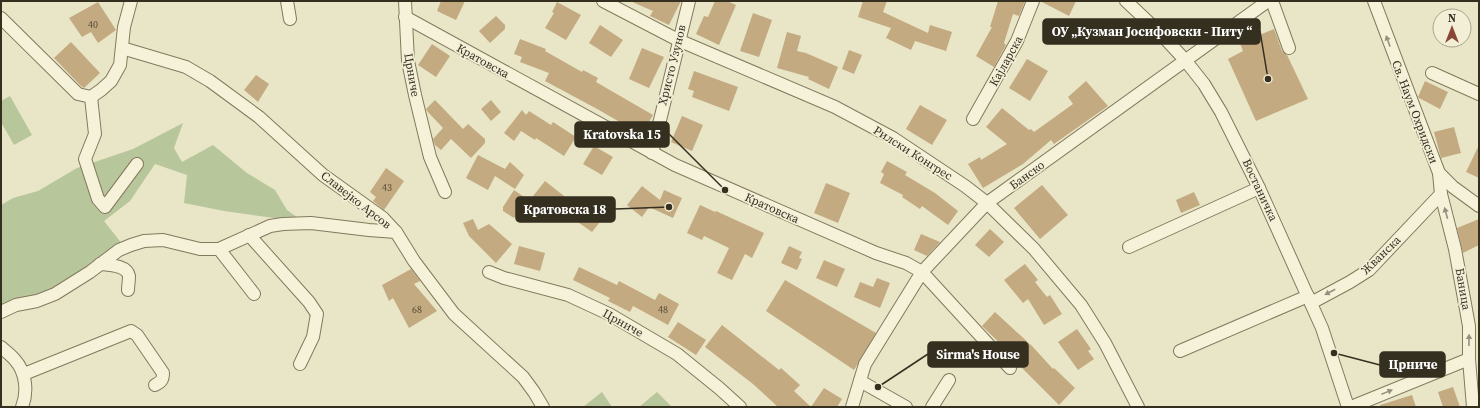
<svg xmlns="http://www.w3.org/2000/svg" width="1480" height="408" font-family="'Source Serif 4',serif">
<rect width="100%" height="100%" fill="#e9e6c7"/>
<g fill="#b8c69c">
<polygon points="10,96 32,135 14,145 1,122 1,101"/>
<polygon points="183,123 174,148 182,162 213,145 247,173 275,190 287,210 304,222 224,211 184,203 187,175 155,164 130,201 104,221 123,245 86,273 38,294 1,306 1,205 13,198 38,191 77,168 133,149"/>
<polygon points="602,392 612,407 583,407"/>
<polygon points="657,392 672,407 639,407"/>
</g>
<g fill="#c3aa81">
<polygon points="441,1 465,1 456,20 437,11"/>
<polygon points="630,1 681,1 669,25 650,16 653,11"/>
<polygon points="715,1 727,1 736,5 719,45 696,34 704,16 708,17"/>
<polygon points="863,1 887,1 883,12 928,33 930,25 952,32 946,51 915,41 911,50 886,38 891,28 858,17"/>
<polygon points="998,1 1025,1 1019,16 1013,14 1004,43 1006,45 994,67 976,56 992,27 990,27"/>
<polygon points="1040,1 1076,1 1069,16"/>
<polygon points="98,2 116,30 98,43 91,32 82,37 69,18"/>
<polygon points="557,2 581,15 566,40 545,28 554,13 552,12"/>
<polygon points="753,13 772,20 759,57 740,51"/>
<polygon points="496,16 505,25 505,29 490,43 479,31"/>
<polygon points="600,25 623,40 611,57 589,43"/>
<polygon points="1274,29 1282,51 1287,55 1308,99 1256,121 1228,59 1243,51 1240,43"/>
<polygon points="787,32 801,36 797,51 806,53 838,67 829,89 808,79 809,77 777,68"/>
<polygon points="520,39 546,49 545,51 582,72 583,70 598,78 596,82 653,115 640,137 628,130 630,128 599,110 545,81 549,73 520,62 522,57 514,54"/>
<polygon points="71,42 100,73 84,88 81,86 54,58"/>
<polygon points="432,44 450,56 436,77 418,65"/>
<polygon points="642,48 664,57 649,88 629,79"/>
<polygon points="849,50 862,55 854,74 842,69"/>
<polygon points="1027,59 1048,71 1030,101 1009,88"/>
<polygon points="694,71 738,87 729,111 692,97 694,91 688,89"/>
<polygon points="256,75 269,84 258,102 244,90"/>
<polygon points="1086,81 1108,106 1054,144 1051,140 1023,164 983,188 968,164 980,157 981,160 1007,144 986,127 1002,108 1029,130 1031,129 1034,132 1073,104 1068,97"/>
<polygon points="1425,81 1448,92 1440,109 1419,98 1418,97"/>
<polygon points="435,100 463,129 468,124 485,139 485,143 471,158 451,139 441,150 435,145 433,139 443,128 427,111 426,109"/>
<polygon points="491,100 501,112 491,121 481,109"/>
<polygon points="920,105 947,120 932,145 906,129"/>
<polygon points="522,110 526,115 529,111 551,125 553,122 576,137 564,156 536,138 535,140 521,131 514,141 504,133"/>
<polygon points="682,116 703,125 692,151 671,142"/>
<polygon points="1454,127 1461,153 1441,158 1434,132"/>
<polygon points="1479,145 1479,178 1466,172"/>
<polygon points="594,146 613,157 602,175 583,164"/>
<polygon points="478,155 505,169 510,162 524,175 515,189 495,176 488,190 466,178"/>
<polygon points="887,161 907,172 905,175 935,193 958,211 948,225 922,206 920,209 902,197 903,195 880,183 884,174 881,172"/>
<polygon points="386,168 404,181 384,210 373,201 376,197 370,192"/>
<polygon points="545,181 564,196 550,215 530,200"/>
<polygon points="826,183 850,193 838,223 814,213"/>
<polygon points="1042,185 1068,215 1040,239 1014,208"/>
<polygon points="642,186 660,200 664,190 682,198 673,218 649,207 642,217 627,205"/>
<polygon points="514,190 527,199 514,218 503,211 503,207"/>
<polygon points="1194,192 1200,205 1181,213 1176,200"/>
<polygon points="586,198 607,213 592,232 572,218"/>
<polygon points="700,205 715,212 716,211 764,233 752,258 745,254 732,280 717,273 729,248 704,236 702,240 687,233"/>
<polygon points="473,219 478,230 489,224 512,244 496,263 469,236 463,223"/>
<polygon points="1479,219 1479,245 1463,253 1457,228"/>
<polygon points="990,229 1004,242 989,257 975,245"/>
<polygon points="921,234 940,242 927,256 914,250"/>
<polygon points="519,246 545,253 540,271 514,264"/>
<polygon points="789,246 802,252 799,258 802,259 797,270 781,263"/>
<polygon points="824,260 845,269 837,287 816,278"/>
<polygon points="1025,264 1038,280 1035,282 1047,297 1050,295 1062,314 1044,325 1028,299 1023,303 1004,280"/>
<polygon points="579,267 617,285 619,281 655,300 659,293 679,304 668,325 633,306 630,312 608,301 610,298 573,280"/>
<polygon points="411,269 420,281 414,284 437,311 409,328 393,298 389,301 382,285"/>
<polygon points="877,278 890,283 880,308 854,297 860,282 873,287"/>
<polygon points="785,280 876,333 854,370 766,311"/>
<polygon points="995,312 1032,346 1053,369 1054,368 1075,388 1059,405 1019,365 1021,364 982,326"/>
<polygon points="678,322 706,340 696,355 668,337"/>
<polygon points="722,325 779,370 781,368 800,385 794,391 811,407 778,407 753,384 705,347"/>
<polygon points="1077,329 1091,349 1088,351 1094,359 1078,370 1058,342"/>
<polygon points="1453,387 1460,407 1443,407 1438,392"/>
<polygon points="824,388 842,399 837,407 811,407"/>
<polygon points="1412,395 1416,407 1380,407 1380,405"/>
</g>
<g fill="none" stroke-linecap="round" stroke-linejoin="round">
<g stroke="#83795e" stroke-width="14">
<g id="minor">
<polyline points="287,1 290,19"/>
<polyline points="405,1 408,61 415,95 430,157 445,192"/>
<polyline points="603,1 678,40 835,107 893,138 965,186 987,203 1034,249 1081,305 1105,343 1138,407"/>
<polyline points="1126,1 1160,33 1185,60 1204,84 1221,112 1259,188 1322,328 1348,407"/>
<polyline points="1272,1 1289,48"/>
<polyline points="1374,1 1439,173 1453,187 1479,206"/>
<polyline points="405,17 675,165 876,253 906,263 922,272 1010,368"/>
<polyline points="1,18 78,94 91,97 101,90 111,81 120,65 124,27 131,1"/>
<polyline points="122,48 186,67 210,81 259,117 323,175 383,218 396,232 414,261 454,314 523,377 534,392 543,407"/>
<polyline points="1432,73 1479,94"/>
<polyline points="91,97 95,134 85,159 98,199 105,207 137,164"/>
<polyline points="973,119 1017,41 1033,1"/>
<polyline points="652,153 689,1"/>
<polyline points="1439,173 1441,194 1455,249 1469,326 1469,359 1473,407"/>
<polyline points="249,235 309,302 317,314 313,337 300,364"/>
<polyline points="1129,247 1259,188"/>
<polyline points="219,249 254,294"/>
<path d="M100,264C109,265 127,265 129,276C129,281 128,286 128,290"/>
<polyline points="489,272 504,278 568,295 609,314 677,354 719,388 740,407"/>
<polyline points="1311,303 1350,282 1369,270 1441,194"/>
<polyline points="1,312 16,305 37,301 55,294 90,272 119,250 131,245 144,241 163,240 200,249 219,249 270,226 283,224 311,223 369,230 396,232"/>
<path d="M1,347C5,351 11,355 15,360C26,372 28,392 22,407"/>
<polyline points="1180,351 1308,296"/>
<path d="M24,374L131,331L137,335L163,373C163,380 161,382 155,385"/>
<polyline points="860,381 906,407"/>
<polyline points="852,407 865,364 922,272 987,203 1268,1"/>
<polyline points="932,407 949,380"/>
<polyline points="1351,407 1469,359"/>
</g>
</g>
<use href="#minor" stroke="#f5f2d9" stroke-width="12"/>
</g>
<defs><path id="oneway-solid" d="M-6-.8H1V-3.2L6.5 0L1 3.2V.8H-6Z"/></defs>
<g fill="#95907c">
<use href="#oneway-solid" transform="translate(1388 41) rotate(-110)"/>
<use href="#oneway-solid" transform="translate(1446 213) rotate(-105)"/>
<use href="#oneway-solid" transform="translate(1330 292) rotate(152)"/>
<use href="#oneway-solid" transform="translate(1469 340) rotate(-89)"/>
<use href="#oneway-solid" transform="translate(1387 392) rotate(-22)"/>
</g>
<g text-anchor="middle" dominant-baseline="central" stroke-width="3.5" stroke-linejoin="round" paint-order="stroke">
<g font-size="10" fill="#584e38">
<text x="93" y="24">40</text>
<text x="387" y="187">43</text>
<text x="417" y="309">68</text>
<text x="663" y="309">48</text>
</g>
<g font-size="12" fill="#352f20" stroke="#f2efd6">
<text transform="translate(483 61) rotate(29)">Кратовска</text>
<text transform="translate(1006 61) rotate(-61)">Кајларска</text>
<text transform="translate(672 65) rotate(-76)">Христо Узунов</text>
<text transform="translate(412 75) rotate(80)">Црниче</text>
<text transform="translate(1415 112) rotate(69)">Св. Наум Охридски</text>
<text transform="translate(913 153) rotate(32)">Рилски Конгрес</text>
<text transform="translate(1027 175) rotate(-36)">Банско</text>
<text transform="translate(1260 190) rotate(65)">Востаничка</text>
<text transform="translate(356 200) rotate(38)">Славејко Арсов</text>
<text transform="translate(772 208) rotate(24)">Кратовска</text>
<text transform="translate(1381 255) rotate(-44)">Жванска</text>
<text transform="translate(1463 289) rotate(80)">Баница</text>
<text transform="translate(623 323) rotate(29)">Црниче</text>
</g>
</g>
<path fill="none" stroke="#352f20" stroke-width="1.5" d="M1268 79L1260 31M725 190L669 134M669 207L615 209M878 387L928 354M1334 353L1380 365"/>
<g fill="#352f20" stroke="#f2efd6" stroke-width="1.5">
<circle cx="1268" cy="79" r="4"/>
<circle cx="725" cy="190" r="4"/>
<circle cx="669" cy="207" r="4"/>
<circle cx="878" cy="387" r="4"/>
<circle cx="1334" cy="353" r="4"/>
</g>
<g fill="#352f20" stroke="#352f20" stroke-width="1.5">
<rect x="1043" y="19" width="217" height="25" rx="4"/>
<rect x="575" y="122" width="94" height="25" rx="4"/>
<rect x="516" y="197" width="99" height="25" rx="4"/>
<rect x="928" y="342" width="100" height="25" rx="4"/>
<rect x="1380" y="352" width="65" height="25" rx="4"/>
</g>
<g font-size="13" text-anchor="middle" font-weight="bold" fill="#fff">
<text x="1152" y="36">ОУ „Кузман Јосифовски - Питу “</text>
<text x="622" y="139">Kratovska 15</text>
<text x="565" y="214">Кратовска 18</text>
<text x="978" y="359">Sirma's House</text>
<text x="1413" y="369">Црниче</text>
</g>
<rect width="1480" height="408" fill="none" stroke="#352f20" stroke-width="4"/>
<g transform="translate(1452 28)"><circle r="19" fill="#f2efd6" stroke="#a6a28d"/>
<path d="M0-3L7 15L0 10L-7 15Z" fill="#8b4735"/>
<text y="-6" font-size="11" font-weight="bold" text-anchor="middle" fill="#352f20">N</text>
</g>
</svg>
